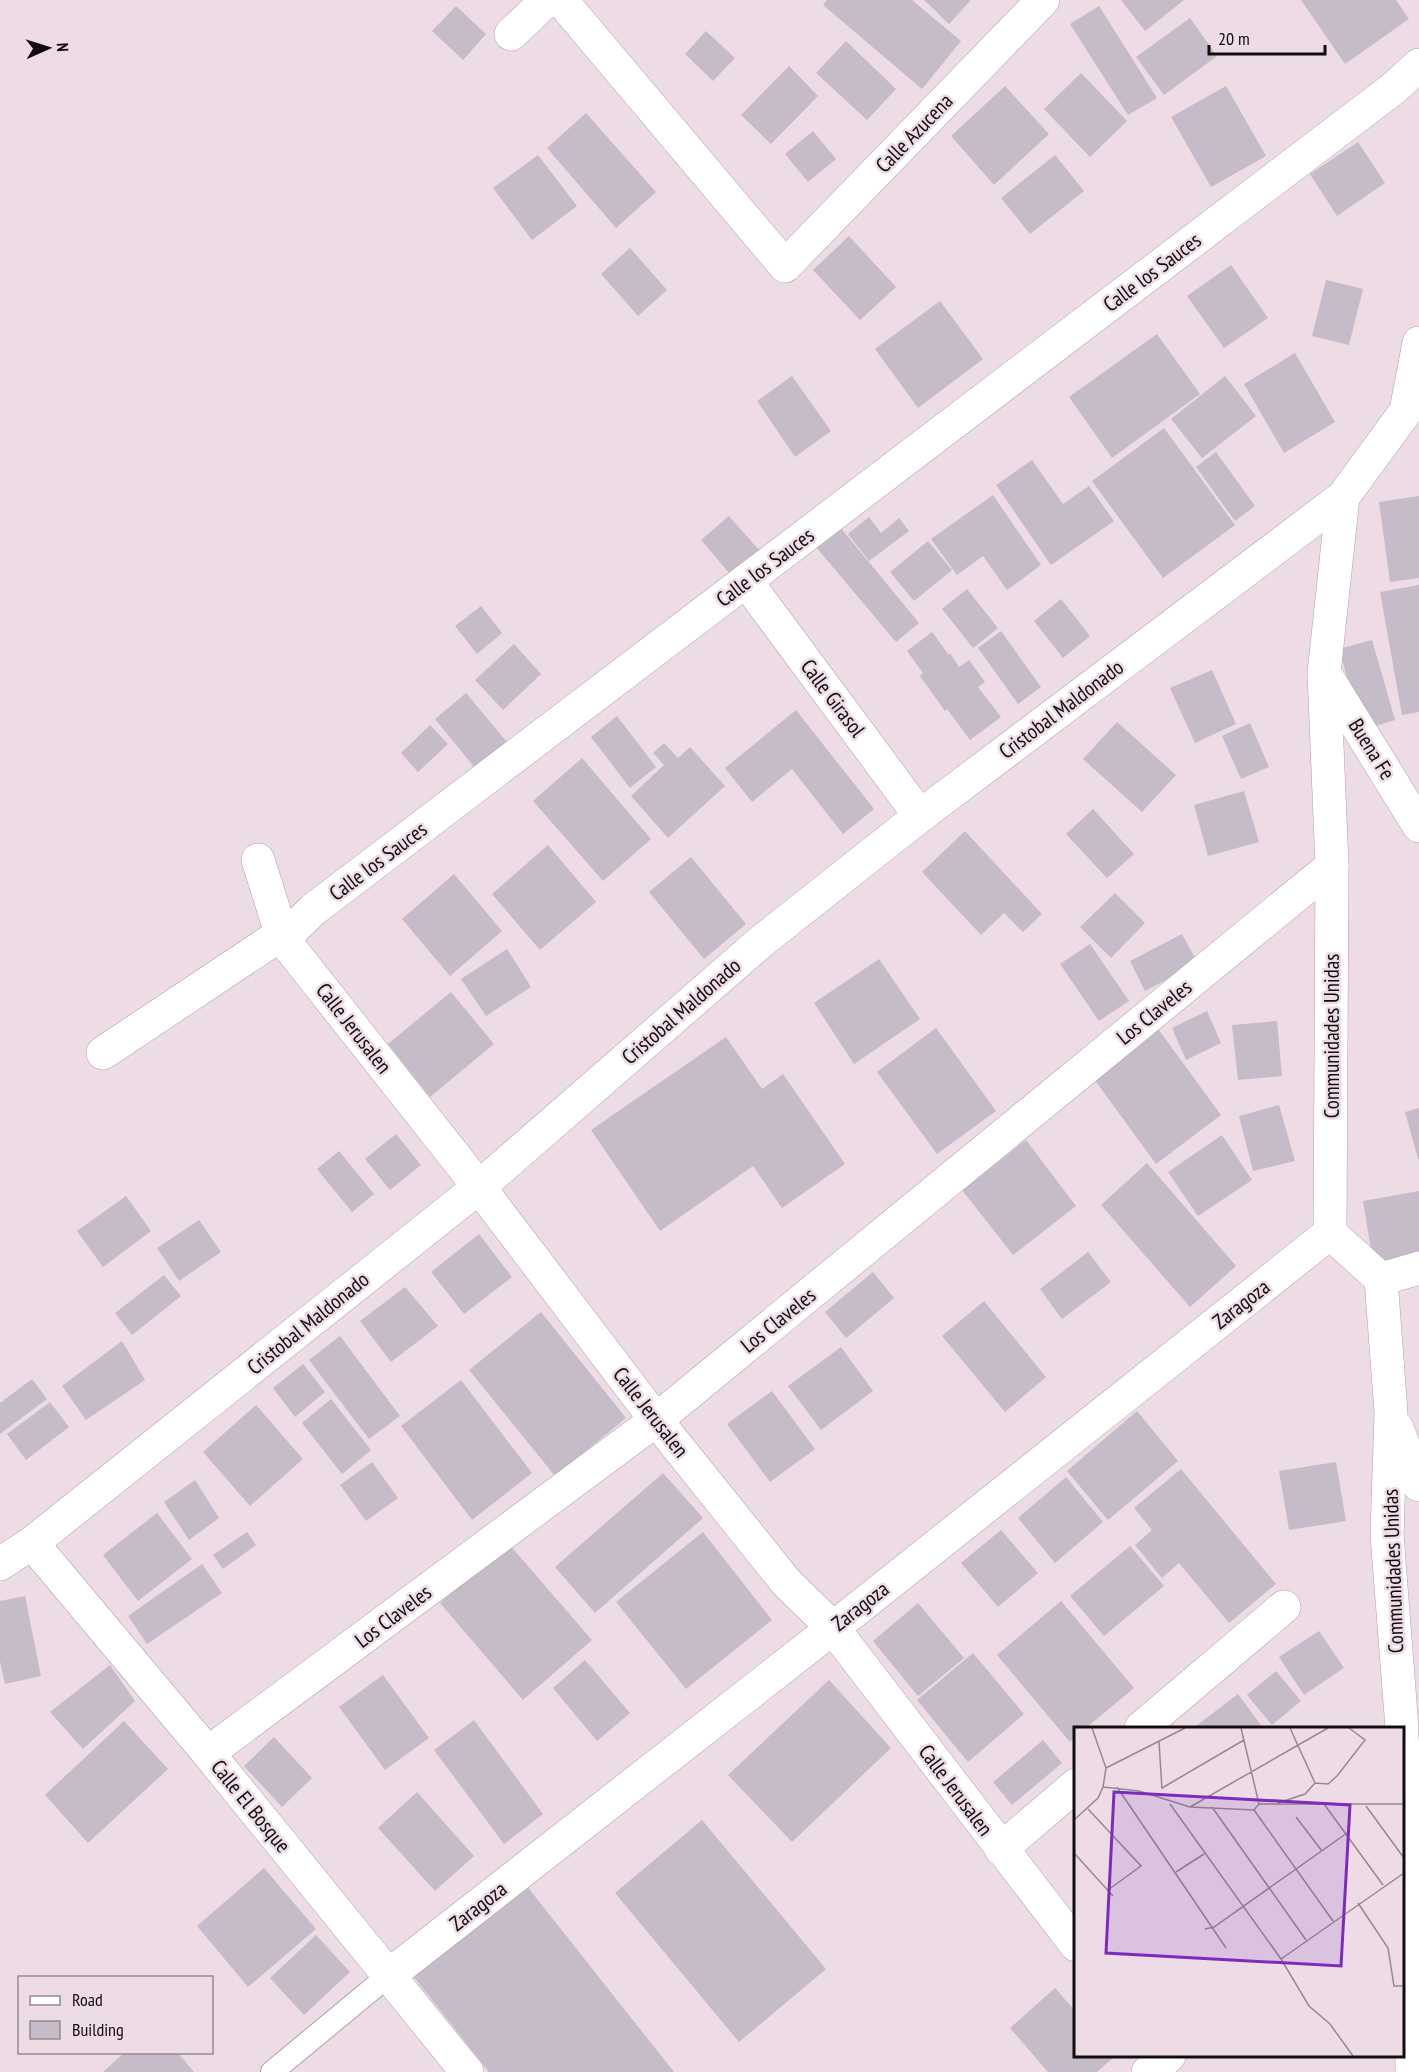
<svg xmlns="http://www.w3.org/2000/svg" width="1419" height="2072" font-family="'PT Sans Narrow',sans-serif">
<rect width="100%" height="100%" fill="#eddce5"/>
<g fill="#c6bbc8">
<polygon points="827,0 912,0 961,41 922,89 823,5"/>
<polygon points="924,0 971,0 949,24"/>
<polygon points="1121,0 1184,0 1145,31"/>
<polygon points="1301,0 1396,0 1409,19 1345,64"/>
<polygon points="456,6 486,34 463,60 432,31"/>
<polygon points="1099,6 1157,98 1128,115 1070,24"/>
<polygon points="1190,18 1217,56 1164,95 1136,57"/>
<polygon points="706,31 735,58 713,81 685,54"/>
<polygon points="846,41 896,89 867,120 816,73"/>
<polygon points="789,66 818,96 771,144 741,115"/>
<polygon points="1081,73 1127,121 1090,157 1044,109"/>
<polygon points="1005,86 1049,134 994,185 951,136"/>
<polygon points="1226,86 1266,156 1211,187 1171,117"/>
<polygon points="586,113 656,192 616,228 547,148"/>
<polygon points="813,131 836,159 808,182 785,154"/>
<polygon points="1358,142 1385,183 1337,216 1310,174"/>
<polygon points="538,155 577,206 532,240 493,188"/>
<polygon points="1055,155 1084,191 1030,234 1001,198"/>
<polygon points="849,236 896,287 860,320 813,270"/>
<polygon points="630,248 667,290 638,316 601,274"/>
<polygon points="1231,265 1268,318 1224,348 1187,296"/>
<polygon points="1326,280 1363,289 1349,345 1312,336"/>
<polygon points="940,301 983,359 918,408 875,349"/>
<polygon points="1157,334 1200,394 1112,458 1069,397"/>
<polygon points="1295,353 1335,422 1284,453 1244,384"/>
<polygon points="792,376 831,431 795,457 757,401"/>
<polygon points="1225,376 1256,416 1202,458 1171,419"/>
<polygon points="1164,428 1235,525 1163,578 1092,481"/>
<polygon points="1216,452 1255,506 1235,521 1196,467"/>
<polygon points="1032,460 1063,504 1089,486 1114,521 1051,565 996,485"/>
<polygon points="993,495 1041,565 1007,590 983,556 957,575 931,539"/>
<polygon points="1419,496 1419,578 1390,582 1379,502"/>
<polygon points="729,516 759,550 730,574 701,540"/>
<polygon points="869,517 881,533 899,518 909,531 869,561 848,534"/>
<polygon points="840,527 919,623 896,642 816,547"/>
<polygon points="928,541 952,570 914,601 890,572"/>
<polygon points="1419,585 1419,712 1402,715 1380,592"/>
<polygon points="967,589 998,628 973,648 942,609"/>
<polygon points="1061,599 1090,636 1063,658 1034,621"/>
<polygon points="481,606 502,633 477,654 455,626"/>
<polygon points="1001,631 1041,687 1018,704 978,648"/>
<polygon points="932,632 949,655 950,653 959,667 969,660 985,682 978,687 1001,717 970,740 947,709 945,711 920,676 923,673 907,651"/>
<polygon points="1372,640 1395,720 1362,730 1339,649"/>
<polygon points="514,644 541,674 503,710 475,680"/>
<polygon points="1212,670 1236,724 1195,743 1170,688"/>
<polygon points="466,693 511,747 479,773 435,719"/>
<polygon points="796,710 874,809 843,834 792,769 752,802 725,768"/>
<polygon points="617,716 656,767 630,788 591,737"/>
<polygon points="1117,722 1176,775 1142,812 1083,759"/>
<polygon points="1250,723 1269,767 1241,779 1222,736"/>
<polygon points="430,725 448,744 418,772 401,753"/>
<polygon points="664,743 678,758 690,747 725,786 668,838 631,796 664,765 653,753"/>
<polygon points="582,758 651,839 603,881 533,801"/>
<polygon points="1244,791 1259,842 1208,856 1194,805"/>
<polygon points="1093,809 1134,854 1107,878 1066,834"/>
<polygon points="965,831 1042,914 1023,932 1004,913 981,935 922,872"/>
<polygon points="548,845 596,902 540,950 492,894"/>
<polygon points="691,857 746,924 704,959 649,892"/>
<polygon points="454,874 502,931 450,976 402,919"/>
<polygon points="1115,893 1145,923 1111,958 1080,927"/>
<polygon points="1182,934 1198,963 1145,991 1130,961"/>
<polygon points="1090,944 1129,1001 1099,1021 1060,964"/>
<polygon points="507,949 531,987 486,1016 461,979"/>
<polygon points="879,959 920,1019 854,1064 814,1003"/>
<polygon points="451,992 494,1044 430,1097 388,1044"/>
<polygon points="1207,1011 1221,1043 1186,1060 1172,1028"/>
<polygon points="1277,1021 1282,1076 1238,1080 1232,1025"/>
<polygon points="1156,1026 1221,1115 1156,1164 1091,1075"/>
<polygon points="936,1028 996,1111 937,1154 877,1072"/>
<polygon points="726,1037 762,1089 783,1074 845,1164 782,1208 753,1166 660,1231 591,1130"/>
<polygon points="1279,1105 1295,1161 1253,1171 1239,1116"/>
<polygon points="1419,1108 1419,1159 1418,1159 1405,1112"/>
<polygon points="396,1134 421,1165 390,1190 365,1159"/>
<polygon points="1222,1135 1252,1180 1198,1216 1168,1172"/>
<polygon points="1026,1140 1076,1206 1013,1255 962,1190"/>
<polygon points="339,1151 374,1194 352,1212 317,1169"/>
<polygon points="1147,1163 1236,1266 1190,1307 1101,1205"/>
<polygon points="1419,1191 1419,1255 1373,1262 1363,1201"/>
<polygon points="126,1196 151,1231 103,1267 77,1231"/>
<polygon points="199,1220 221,1252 179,1281 157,1248"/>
<polygon points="479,1234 512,1277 464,1314 431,1272"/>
<polygon points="1088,1252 1111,1282 1062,1319 1040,1289"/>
<polygon points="873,1272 894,1298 846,1338 825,1312"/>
<polygon points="164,1275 181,1296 132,1335 115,1313"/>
<polygon points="405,1287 438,1326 391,1362 360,1321"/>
<polygon points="984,1301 1046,1377 1005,1412 942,1336"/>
<polygon points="541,1312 626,1418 555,1476 469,1370"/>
<polygon points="340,1336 400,1416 369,1439 309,1360"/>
<polygon points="122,1341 145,1380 86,1420 62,1386"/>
<polygon points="841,1347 873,1391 821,1430 788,1386"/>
<polygon points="303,1364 325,1392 295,1417 273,1388"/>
<polygon points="32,1379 47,1399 0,1434 0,1403"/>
<polygon points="461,1380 532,1473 472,1520 401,1426"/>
<polygon points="772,1391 815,1449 770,1482 727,1424"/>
<polygon points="331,1399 371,1450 342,1474 302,1423"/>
<polygon points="50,1402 69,1427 26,1460 7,1434"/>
<polygon points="256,1405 303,1459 250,1506 203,1452"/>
<polygon points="1137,1411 1178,1461 1108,1520 1067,1471"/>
<polygon points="372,1462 398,1498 366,1521 340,1485"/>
<polygon points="1336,1462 1346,1521 1289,1530 1279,1471"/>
<polygon points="1181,1469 1276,1584 1229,1623 1179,1563 1162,1578 1135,1545 1152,1530 1134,1508"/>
<polygon points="663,1473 703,1518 595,1613 555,1567"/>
<polygon points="1066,1477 1103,1522 1055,1563 1018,1518"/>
<polygon points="195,1480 219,1518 189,1540 164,1502"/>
<polygon points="157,1513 192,1559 138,1601 103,1555"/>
<polygon points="1001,1530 1038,1573 998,1607 961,1563"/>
<polygon points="247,1532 256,1545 223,1569 213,1555"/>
<polygon points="703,1532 772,1620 686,1689 616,1602"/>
<polygon points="508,1543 592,1640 523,1700 440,1603"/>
<polygon points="1130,1546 1164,1586 1104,1636 1070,1596"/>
<polygon points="202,1564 222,1593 147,1644 128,1616"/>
<polygon points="25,1596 41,1676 5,1684 0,1661 0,1601"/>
<polygon points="1061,1601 1134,1688 1086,1728 1076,1728 1076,1737 1070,1742 997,1655"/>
<polygon points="918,1603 964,1658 918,1696 873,1641"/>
<polygon points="1319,1631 1344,1668 1304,1695 1279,1657"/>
<polygon points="973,1653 1024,1714 968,1762 917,1700"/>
<polygon points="585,1660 630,1713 597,1741 553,1688"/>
<polygon points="110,1665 135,1701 83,1749 50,1712"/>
<polygon points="1276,1671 1301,1701 1272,1725 1247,1695"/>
<polygon points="383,1675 429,1738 385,1770 339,1707"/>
<polygon points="829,1680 891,1748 792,1842 728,1775"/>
<polygon points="1238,1694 1263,1728 1198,1728 1196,1726"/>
<polygon points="474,1720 543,1814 504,1844 434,1750"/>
<polygon points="124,1721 168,1769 88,1843 45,1795"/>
<polygon points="274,1737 312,1778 282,1807 244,1766"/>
<polygon points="1043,1740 1062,1763 1012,1805 993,1782"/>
<polygon points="417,1792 474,1856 435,1891 378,1828"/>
<polygon points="702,1820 826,1969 739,2042 615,1893"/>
<polygon points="264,1868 316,1929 248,1987 197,1926"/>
<polygon points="526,1885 674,2072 489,2072 413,1976"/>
<polygon points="316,1935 350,1972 304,2015 270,1978"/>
<polygon points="1055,1988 1076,2012 1076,2056 1115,2056 1097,2072 1048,2072 1010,2028"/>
<polygon points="125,2052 177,2052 194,2072 103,2072"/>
</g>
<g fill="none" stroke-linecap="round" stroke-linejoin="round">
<g stroke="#b0a0a8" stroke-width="24">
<polyline id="lane" points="272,2072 388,1976"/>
</g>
<g stroke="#b0a0a8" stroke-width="34">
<g id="street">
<polyline points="561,0 785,266 1043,0"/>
<polyline points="511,34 547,0"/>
<polyline points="746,581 920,816"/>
<polyline points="1325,674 1419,826"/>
<polyline points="258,860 283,939 479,1187 656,1420 786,1582 833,1628 1076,1945"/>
<polyline points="103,1053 277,937 283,939 314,909 1394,88 1419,65"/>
<polyline points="1381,1279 1419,1268"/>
<polyline points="1397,1428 1419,1485"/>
<polyline points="32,1543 208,1753 467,2072"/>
<polyline points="0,1564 32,1543 479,1187 763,940 920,816 1343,497"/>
<polyline points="1141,1728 1284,1607"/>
<polyline points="1402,1728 1387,1535 1391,1413 1381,1279 1330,1233 1332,866 1324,673 1343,497 1406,411 1419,343"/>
<polyline points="1402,1737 1411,1850 1412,2072"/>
<polyline points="208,1753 656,1420 1332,866"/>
<polyline points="1001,1849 1076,1785"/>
<polyline points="388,1976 833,1628 1330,1233"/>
<polyline points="1148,2072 1169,2056"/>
</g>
</g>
<use href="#lane" stroke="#fff" stroke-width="22"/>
<use href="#street" stroke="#fff" stroke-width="33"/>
</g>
<g text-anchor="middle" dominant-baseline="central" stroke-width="5" stroke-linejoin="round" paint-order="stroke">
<g font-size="21" fill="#120c0f" stroke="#eddce5">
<text transform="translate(914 133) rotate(-46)">Calle Azucena</text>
<text transform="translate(1152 272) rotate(-37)">Calle los Sauces</text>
<text transform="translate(765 567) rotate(-37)">Calle los Sauces</text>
<text transform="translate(833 698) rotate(53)">Calle Girasol</text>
<text transform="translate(1061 709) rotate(-37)">Cristobal Maldonado</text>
<text transform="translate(1372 749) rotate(58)">Buena Fe</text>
<text transform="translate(378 861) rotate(-37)">Calle los Sauces</text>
<text transform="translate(681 1011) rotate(-41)">Cristobal Maldonado</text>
<text transform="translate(1154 1012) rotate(-39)">Los Claveles</text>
<text transform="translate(354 1028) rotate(52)">Calle Jerusalen</text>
<text transform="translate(1331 1036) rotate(-90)">Communidades Unidas</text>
<text transform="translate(1241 1304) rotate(-38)">Zaragoza</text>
<text transform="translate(778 1320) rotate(-39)">Los Claveles</text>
<text transform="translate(308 1323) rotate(-39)">Cristobal Maldonado</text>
<text transform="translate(651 1412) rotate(52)">Calle Jerusalen</text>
<text transform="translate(1393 1571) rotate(-92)">Communidades Unidas</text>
<text transform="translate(860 1606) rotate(-38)">Zaragoza</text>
<text transform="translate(393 1616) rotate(-37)">Los Claveles</text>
<text transform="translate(956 1790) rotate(53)">Calle Jerusalen</text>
<text transform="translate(251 1806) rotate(51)">Calle El Bosque</text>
<text transform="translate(478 1906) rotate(-38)">Zaragoza</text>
</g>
</g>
<g transform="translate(1074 1727)">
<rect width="330" height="330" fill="#eddce5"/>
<path fill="none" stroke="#95898f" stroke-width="1.5" d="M167,1L185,77M216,1L241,56M85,15L88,62M32,41L111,1M29,60L65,64L116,80L180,83L185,77H330M43,60L152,221M88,61L170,13M204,76L231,67L241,56L254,57L263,49L291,13L275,1M96,77L207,232L235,279L256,297L279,329M250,77L309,158M292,79L330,131M116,80L254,1M138,80L232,213M14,82L67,139L34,163M180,83L259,194M222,90L248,124M0,93L24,71L29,60L32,41L18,1M0,126L39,169M102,145L130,127M284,176L314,221L320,259H330M131,202L140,200L273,106M207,232L330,146"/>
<path fill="#7b2cbf" fill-opacity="0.15" stroke="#7b2cbf" stroke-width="3" d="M40,65L276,78L267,239L32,226Z"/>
<rect width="330" height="330" fill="none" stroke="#120c0f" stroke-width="3"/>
</g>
<rect x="18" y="1976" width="195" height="78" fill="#eddce5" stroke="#95898f" stroke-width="1.5"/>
<rect x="30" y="1996" width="30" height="9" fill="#ffffff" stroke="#95898f" stroke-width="1.5"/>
<text x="72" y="2006" font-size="18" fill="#120c0f">Road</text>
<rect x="30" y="2021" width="30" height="18" fill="#c6bbc8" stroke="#95898f" stroke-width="1.5"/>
<text x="72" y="2036" font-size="18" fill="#120c0f">Building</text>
<g transform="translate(48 48) rotate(87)" stroke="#eddce5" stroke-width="4.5" paint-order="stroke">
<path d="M0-4.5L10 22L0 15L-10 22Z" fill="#120c0f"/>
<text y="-9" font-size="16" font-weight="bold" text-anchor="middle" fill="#120c0f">N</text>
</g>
<path d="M1209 45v9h116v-9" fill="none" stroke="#120c0f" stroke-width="3"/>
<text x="1218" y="45" font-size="18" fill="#120c0f" stroke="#eddce5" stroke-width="4.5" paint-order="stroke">20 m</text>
</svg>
